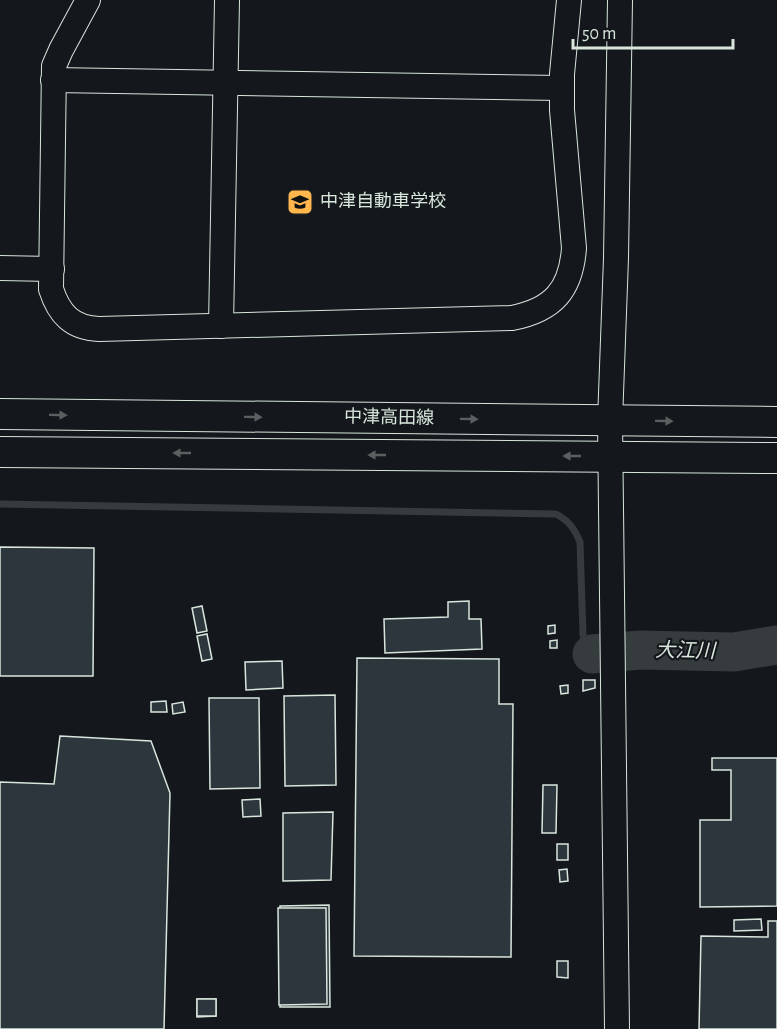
<svg xmlns="http://www.w3.org/2000/svg" width="777" height="1029" font-family="'Alegreya Sans','Noto Sans JP',sans-serif">
<rect width="100%" height="100%" fill="#14181c"/>
<g fill="none" stroke-linecap="round" stroke-linejoin="round">
<path stroke="#363b3e" stroke-width="7" d="M0,504L556,514C569,521 574,528 580,542L583,635L586,648L592,654"/>
<polyline stroke="#363b3e" stroke-width="39" points="592,654 641,650 734,652 777,645"/>
</g>
<g fill="#2c363c" stroke="#d8e6dc" stroke-width="1.5">
<polygon points="0,547 94,548 93,676 0,676"/>
<polygon points="469,601 469,619 481,619 482,649 385,653 384,619 448,617 448,602"/>
<polygon points="202,606 207,631 197,633 192,608"/>
<polygon points="555,625 555,633 548,634 548,626"/>
<polygon points="207,634 212,659 202,661 197,636"/>
<polygon points="557,640 557,648 550,648 550,641"/>
<polygon points="357,658 499,659 499,704 513,704 511,957 354,956"/>
<polygon points="282,661 283,688 246,690 245,662"/>
<polygon points="583,680 595,680 595,688 583,691"/>
<polygon points="568,685 568,693 561,694 560,686"/>
<polygon points="335,695 336,785 285,786 284,696"/>
<polygon points="209,698 259,698 260,788 210,789"/>
<polygon points="166,701 167,712 151,712 151,702"/>
<polygon points="183,702 185,712 173,714 172,704"/>
<polygon points="60,736 151,741 170,793 164,1029 0,1029 0,782 54,784"/>
<polygon points="712,758 777,758 777,906 700,907 700,820 731,820 731,770 712,770"/>
<polygon points="543,785 557,785 556,833 542,833"/>
<polygon points="260,799 261,816 243,817 242,800"/>
<polygon points="333,812 331,880 283,881 283,813"/>
<rect x="557" y="844" width="11" height="16"/>
<polygon points="567,869 568,881 560,882 559,870"/>
<polygon points="329,905 330,1007 280,1007 280,906"/>
<polygon points="278,908 326,908 327,1004 279,1005"/>
<polygon points="761,919 762,930 734,931 734,920"/>
<polygon points="768,921 777,921 777,1029 699,1029 701,936 768,937"/>
<polygon points="557,961 568,961 568,978 557,977"/>
<polygon points="197,999 216,999 216,1016 197,1017"/>
<rect x="197" y="999" width="19" height="17"/>
</g>
<g fill="none" stroke-linecap="round" stroke-linejoin="round">
<g stroke="#d8e6dc" stroke-width="26">
<g id="minor">
<path d="M88,0L61,50L54,66L51,289C59,314 72,328 99,329L512,318C553,310 571,290 574,248L562,110V74L569,0"/>
<polyline points="53,80 562,88"/>
<polyline points="0,268 52,269"/>
<polyline points="221,326 227,0"/>
<polyline points="617,1029 610,421 616,258 620,0"/>
</g>
</g>
<g stroke="#d8e6dc" stroke-width="32">
<g id="major">
<polyline points="0,414 777,422"/>
<polyline points="0,452 777,458"/>
</g>
</g>
<use href="#minor" stroke="#14181c" stroke-width="24"/>
<use href="#major" stroke="#14181c" stroke-width="30"/>
</g>
<defs><path id="oneway-solid" d="M-6-.8H1V-3.2L6.5 0L1 3.2V.8H-6Z" transform="scale(1.5)"/></defs>
<g fill="#59605f">
<use href="#oneway-solid" transform="translate(58 415) rotate(1)"/>
<use href="#oneway-solid" transform="translate(253 417) rotate(1)"/>
<use href="#oneway-solid" transform="translate(469 419) rotate(1)"/>
<use href="#oneway-solid" transform="translate(664 421) rotate(1)"/>
<use href="#oneway-solid" transform="translate(182 453) rotate(-180)"/>
<use href="#oneway-solid" transform="translate(377 455) rotate(-180)"/>
<use href="#oneway-solid" transform="translate(572 456) rotate(-180)"/>
</g>
<defs>
<g id="school-square" transform="scale(1.35)"><rect x="-9" y="-9" width="18" height="18" rx="4" fill="#ffb74d" stroke="#14181c"/><path d="M0-5L7-2L0 1L-7-2ZM-4 1L0 2.5L4 1V4Q0 6-4 4Z" fill="#111"/></g>
</defs>
<g fill-rule="evenodd">
<use href="#school-square" x="300" y="202"/>
</g>
<g text-anchor="middle" dominant-baseline="central" stroke-width="4.5" stroke-linejoin="round" paint-order="stroke">
<g font-size="18" fill="#d8e6dc" stroke="#14181c" text-anchor="start">
<text x="320" y="202">中津自動車学校</text>
</g>
<g font-size="18" fill="#d8e6dc" stroke="#14181c">
<text transform="translate(389 418) rotate(1)">中津高田線</text>
</g>
<g font-size="20" font-style="italic" fill="#d8e6dc" stroke="#14181c">
<text transform="translate(685 651) rotate(1)">大江川</text>
</g>
</g>
<path d="M573 39v9h160v-9" fill="none" stroke="#d8e6dc" stroke-width="3"/>
<text x="582" y="39" font-size="18" fill="#d8e6dc" stroke="#14181c" stroke-width="4.5" paint-order="stroke">50 m</text>
</svg>
